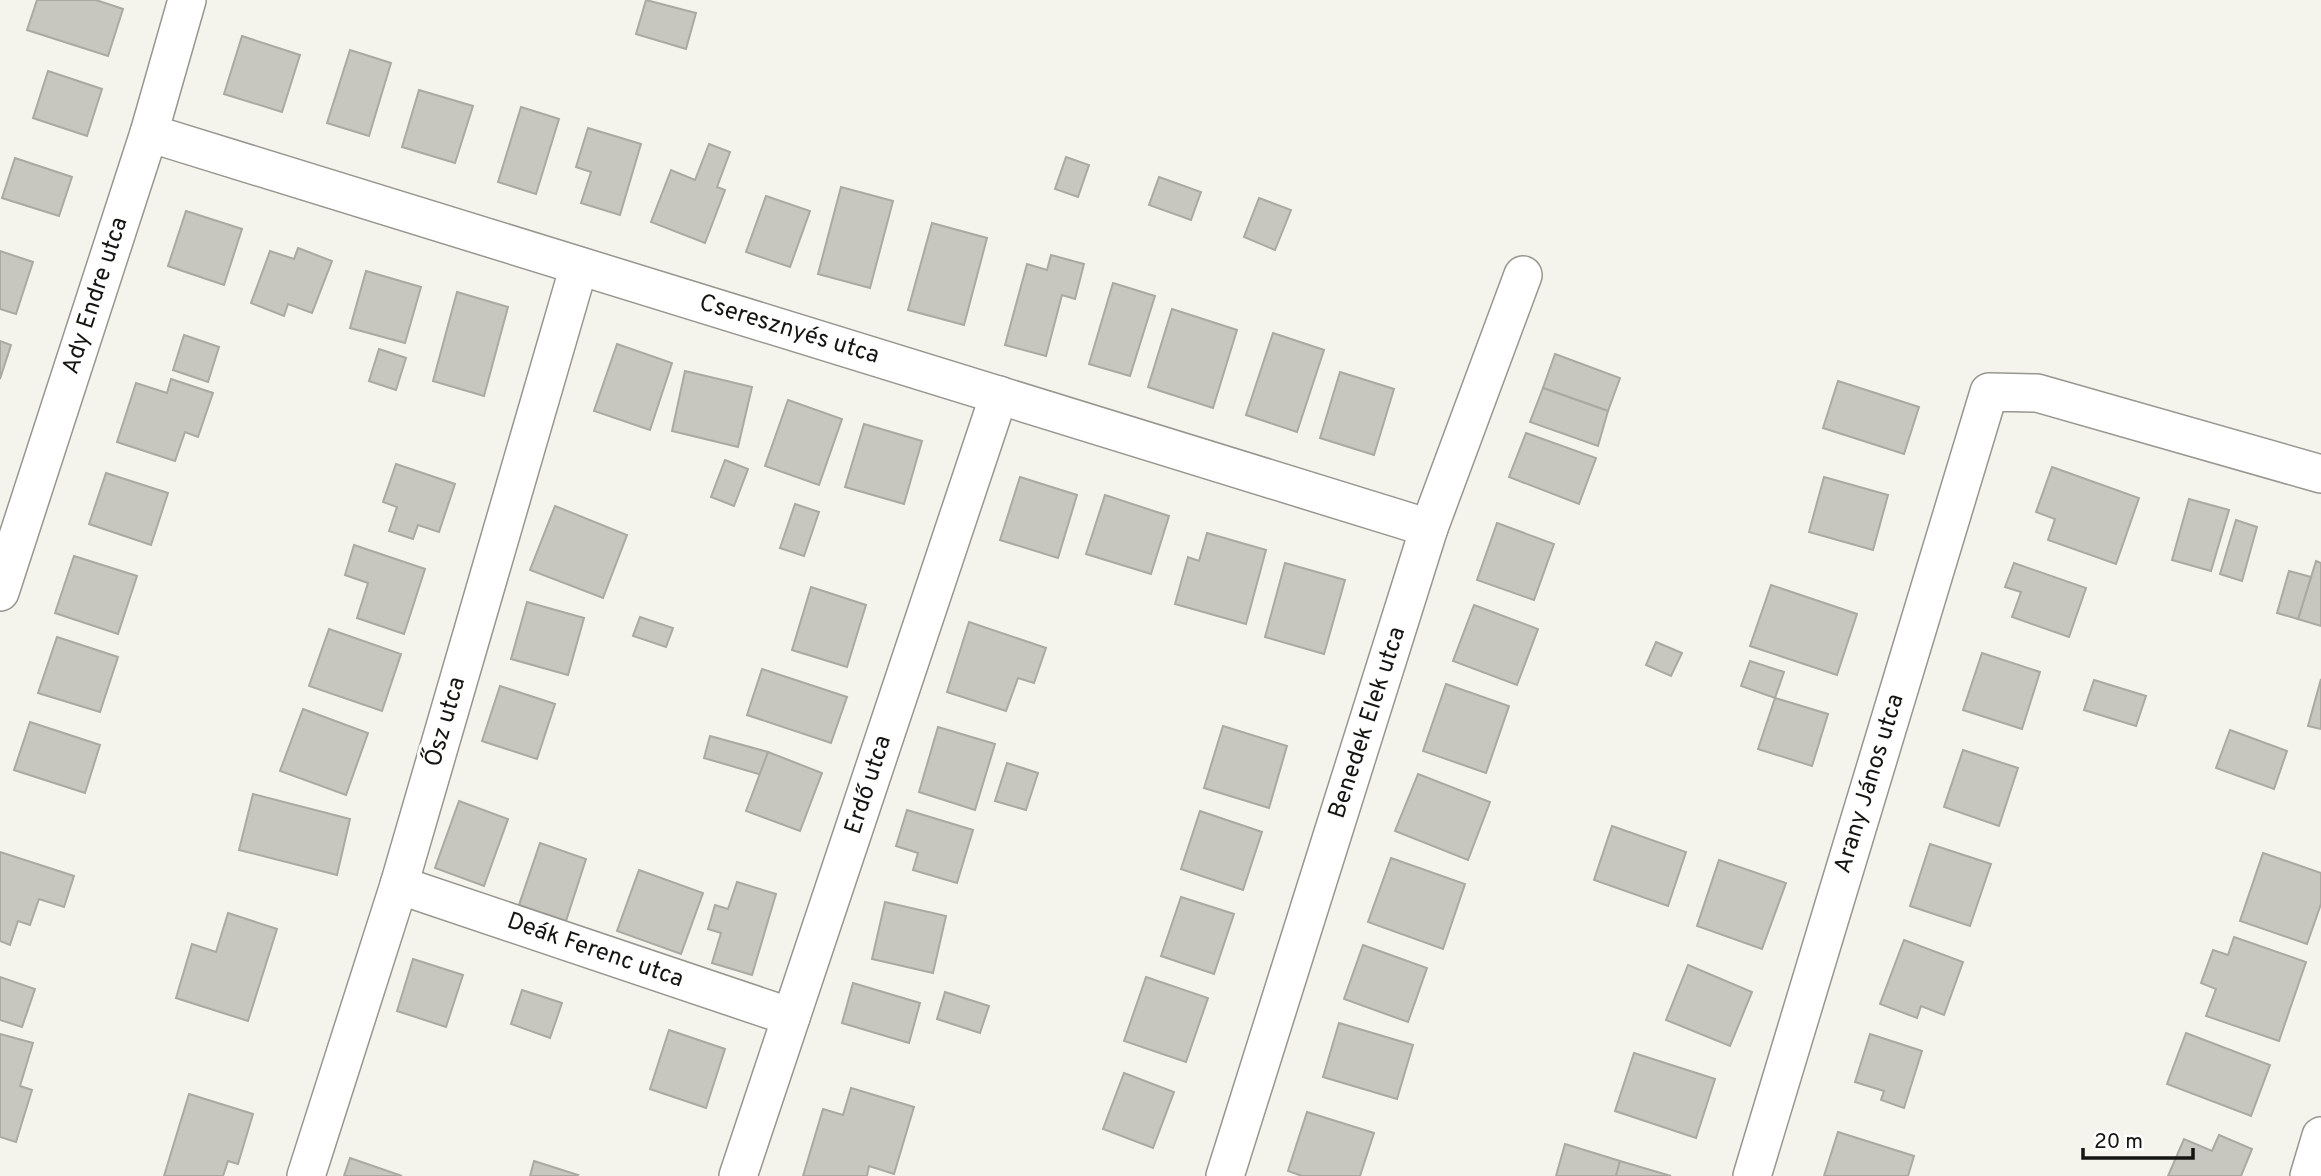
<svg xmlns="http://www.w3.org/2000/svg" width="2321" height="1176" font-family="Overpass,sans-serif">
<rect width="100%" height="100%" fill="#f4f3ec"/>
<g fill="#c7c6bf" stroke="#aaa9a2" stroke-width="2">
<polygon points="37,0 96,0 123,9 108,56 27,30"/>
<polygon points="646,0 696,13 686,49 636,34"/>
<polygon points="242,36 300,55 282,112 224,94"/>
<polygon points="350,50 391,63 369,136 327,123"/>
<polygon points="48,71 102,89 87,136 33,118"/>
<polygon points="419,90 473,106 455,163 402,147"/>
<polygon points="521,107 559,119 536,194 498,182"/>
<polygon points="588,128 641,144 620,215 581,203 591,172 576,167"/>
<polygon points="709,144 730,152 717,187 725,190 705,243 651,222 671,170 695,180"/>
<polygon points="1066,157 1089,165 1078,197 1055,189"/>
<polygon points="15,158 72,177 59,216 2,198"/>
<polygon points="1159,177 1201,192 1191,220 1149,205"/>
<polygon points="841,187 893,201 870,288 818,274"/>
<polygon points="766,196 810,211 790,267 746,252"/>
<polygon points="1259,198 1291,210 1275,250 1244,237"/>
<polygon points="186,211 242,229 224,285 168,266"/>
<polygon points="932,223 987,238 964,325 908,310"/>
<polygon points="298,248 332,261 312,313 288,304 284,316 251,303 270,251 294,259"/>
<polygon points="0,251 33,262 16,314 0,309"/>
<polygon points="1051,255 1084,264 1075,299 1062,295 1046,356 1005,345 1027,264 1047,270"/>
<polygon points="366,271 421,287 405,343 350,328"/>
<polygon points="1113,283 1155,296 1130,376 1089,364"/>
<polygon points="457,292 508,307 484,396 433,381"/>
<polygon points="1172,309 1237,330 1213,408 1148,387"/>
<polygon points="1273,333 1324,350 1297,432 1246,415"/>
<polygon points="184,335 219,347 208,382 173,370"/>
<polygon points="0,341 11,345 0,379"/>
<polygon points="617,344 672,363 650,430 594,411"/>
<polygon points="379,349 406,358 396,390 369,381"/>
<polygon points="1555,354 1620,378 1608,411 1543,388"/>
<polygon points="685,371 752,387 738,447 672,431"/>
<polygon points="1340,372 1394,389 1374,455 1320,438"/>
<polygon points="171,379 213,393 198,437 185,432 175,461 117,442 136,383 167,393"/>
<polygon points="1838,381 1919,407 1904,454 1823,428"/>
<polygon points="1543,388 1608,411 1598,446 1530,422"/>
<polygon points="788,400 842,419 819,485 765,466"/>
<polygon points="864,424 922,441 904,504 845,487"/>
<polygon points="1526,433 1596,458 1579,504 1509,477"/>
<polygon points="725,460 748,469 734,506 711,497"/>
<polygon points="396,464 455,484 439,532 418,525 413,539 389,531 397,507 383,502"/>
<polygon points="2052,467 2139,498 2116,564 2048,540 2055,519 2036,512"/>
<polygon points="106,473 168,493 151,545 89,524"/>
<polygon points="1020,477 1077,495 1058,558 1000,540"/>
<polygon points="1824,477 1888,495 1873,550 1809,532"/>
<polygon points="1105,495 1169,516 1151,574 1086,554"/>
<polygon points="2189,499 2229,510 2211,571 2172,560"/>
<polygon points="795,504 819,512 804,556 780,548"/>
<polygon points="555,506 627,535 603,598 530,570"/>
<polygon points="2236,520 2257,527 2242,581 2220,574"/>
<polygon points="1497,523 1554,544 1534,600 1477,580"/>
<polygon points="1207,533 1266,550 1246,624 1175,604 1188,557 1199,561"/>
<polygon points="354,545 425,569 404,634 357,618 368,583 345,575"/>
<polygon points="74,556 137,576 118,634 55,613"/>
<polygon points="2316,561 2321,563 2321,626 2298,619"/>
<polygon points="1285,563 1345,580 1324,654 1265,637"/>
<polygon points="2014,563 2086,588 2069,637 2012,617 2021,592 2005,587"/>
<polygon points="2289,571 2311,577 2298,619 2277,613"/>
<polygon points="1771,585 1857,614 1837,675 1750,646"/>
<polygon points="811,587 866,605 847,667 792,650"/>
<polygon points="527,602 584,618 568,675 511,659"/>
<polygon points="1474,605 1538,629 1517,685 1453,661"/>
<polygon points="640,617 673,628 666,647 633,636"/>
<polygon points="969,622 1046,648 1034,683 1018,678 1006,711 947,692"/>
<polygon points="329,629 401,654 382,711 309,686"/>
<polygon points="57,637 118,657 100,712 38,693"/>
<polygon points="1656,642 1682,653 1671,676 1646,665"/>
<polygon points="1982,653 2040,672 2022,729 1963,710"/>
<polygon points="1750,661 1784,672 1775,698 1741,686"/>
<polygon points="762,669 847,697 831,743 747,715"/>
<polygon points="2321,679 2321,729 2308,726"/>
<polygon points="2094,680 2146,696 2136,726 2084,710"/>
<polygon points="1446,684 1509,706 1486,773 1423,751"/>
<polygon points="500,686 555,704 537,759 482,741"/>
<polygon points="1775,698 1828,714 1812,766 1758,749"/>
<polygon points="303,709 368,733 346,795 280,771"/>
<polygon points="30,722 100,745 85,793 14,770"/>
<polygon points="1223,726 1287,746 1269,808 1204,788"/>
<polygon points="938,727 995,744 975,810 919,792"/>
<polygon points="2230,730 2287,751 2274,789 2216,768"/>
<polygon points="710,736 768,752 762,775 704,758"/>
<polygon points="1963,750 2018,768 1999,826 1944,807"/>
<polygon points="768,752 822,773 800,831 746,811"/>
<polygon points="1007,763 1038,773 1026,810 995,801"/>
<polygon points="1418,774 1490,802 1468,860 1395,831"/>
<polygon points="253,794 350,819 337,875 239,850"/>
<polygon points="459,801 508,819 484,886 435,868"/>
<polygon points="907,810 973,830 957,883 913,870 918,853 896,846"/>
<polygon points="1200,811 1262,832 1243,890 1181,869"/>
<polygon points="1612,826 1686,852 1668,906 1594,880"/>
<polygon points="540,843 586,859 566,921 519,905"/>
<polygon points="1930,844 1991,864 1970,926 1910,906"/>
<polygon points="0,852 74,876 64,907 39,899 30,925 18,921 10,945 0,941"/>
<polygon points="2263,853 2321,873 2321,904 2307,944 2240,921"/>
<polygon points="1391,858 1465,884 1443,949 1368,922"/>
<polygon points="1719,860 1786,883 1762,949 1697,926"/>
<polygon points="639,870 703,893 681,954 617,931"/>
<polygon points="737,882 776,894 752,975 712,963 721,933 708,929 715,905 728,909"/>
<polygon points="1181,897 1234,914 1214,974 1161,956"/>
<polygon points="885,902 946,916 933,973 872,959"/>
<polygon points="228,913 277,929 248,1021 176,998 192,944 216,952"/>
<polygon points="2234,937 2306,962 2279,1041 2206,1016 2216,989 2201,983 2213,950 2228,955"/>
<polygon points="1904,940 1963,962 1944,1015 1921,1006 1917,1018 1880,1004"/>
<polygon points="1363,945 1427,968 1408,1022 1344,999"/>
<polygon points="413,959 463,975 446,1027 397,1011"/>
<polygon points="1688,965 1752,992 1730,1046 1666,1020"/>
<polygon points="0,977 35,989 22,1027 0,1020"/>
<polygon points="1146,977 1208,998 1186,1062 1124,1041"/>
<polygon points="853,983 920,1003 909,1043 842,1023"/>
<polygon points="522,990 562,1003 550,1038 511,1024"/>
<polygon points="945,992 989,1006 980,1033 937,1019"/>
<polygon points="1339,1023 1413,1045 1397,1099 1323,1077"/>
<polygon points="669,1030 725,1049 706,1108 650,1089"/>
<polygon points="2186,1033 2270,1065 2251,1116 2167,1084"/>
<polygon points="0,1034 33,1043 20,1086 32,1090 16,1142 0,1137"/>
<polygon points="1870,1034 1922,1051 1904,1108 1881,1100 1884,1091 1855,1082"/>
<polygon points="1634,1053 1715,1079 1696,1138 1615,1111"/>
<polygon points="1124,1073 1174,1092 1153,1148 1103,1129"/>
<polygon points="851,1088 914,1107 894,1174 869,1166 867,1176 803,1176 823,1109 843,1115"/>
<polygon points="189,1094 253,1114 238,1164 228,1161 223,1176 164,1176"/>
<polygon points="1307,1112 1374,1133 1360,1176 1302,1176 1288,1171"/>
<polygon points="1838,1132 1914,1156 1908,1176 1824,1176"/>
<polygon points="2219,1135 2252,1149 2241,1176 2168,1176 2184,1139 2212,1151"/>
<polygon points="1565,1144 1620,1161 1616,1176 1556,1176"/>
<polygon points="350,1158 402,1176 344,1176"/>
<polygon points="534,1161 578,1175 577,1176 530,1176"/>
<polygon points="1620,1161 1671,1176 1616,1176"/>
</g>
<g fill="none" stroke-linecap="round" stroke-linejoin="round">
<g stroke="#97968f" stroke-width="40">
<g id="street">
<polyline points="149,133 1429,528"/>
<polyline points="0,592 149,133 187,0"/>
<polyline points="399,885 791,1017"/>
<polyline points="306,1176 399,885 579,266"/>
<polyline points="738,1176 999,395"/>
<polyline points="1225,1176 1429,528 1523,275"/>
<polyline points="1752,1176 1989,392 2037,393 2321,474"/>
<polyline points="2309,1176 2321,1136"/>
</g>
</g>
<use href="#street" stroke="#fff" stroke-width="37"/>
</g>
<g text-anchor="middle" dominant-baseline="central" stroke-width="6" stroke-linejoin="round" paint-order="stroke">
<g font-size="24" fill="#151512" stroke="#fff">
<text transform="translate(96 296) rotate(-72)">Ady Endre utca</text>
<text transform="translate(789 330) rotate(17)">Cseresznyés utca</text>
<text transform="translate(446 722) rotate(-74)">Ősz utca</text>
<text transform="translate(1368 723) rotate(-72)">Benedek Elek utca</text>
<text transform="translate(1870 784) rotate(-73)">Arany János utca</text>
<text transform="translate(869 785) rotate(-72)">Erdő utca</text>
<text transform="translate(595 951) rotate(19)">Deák Ferenc utca</text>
</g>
</g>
<path d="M2083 1148v10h110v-10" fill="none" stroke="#151512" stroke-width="3.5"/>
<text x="2094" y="1148" font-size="21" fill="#151512" stroke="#ffffff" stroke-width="5" paint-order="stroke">20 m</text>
</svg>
